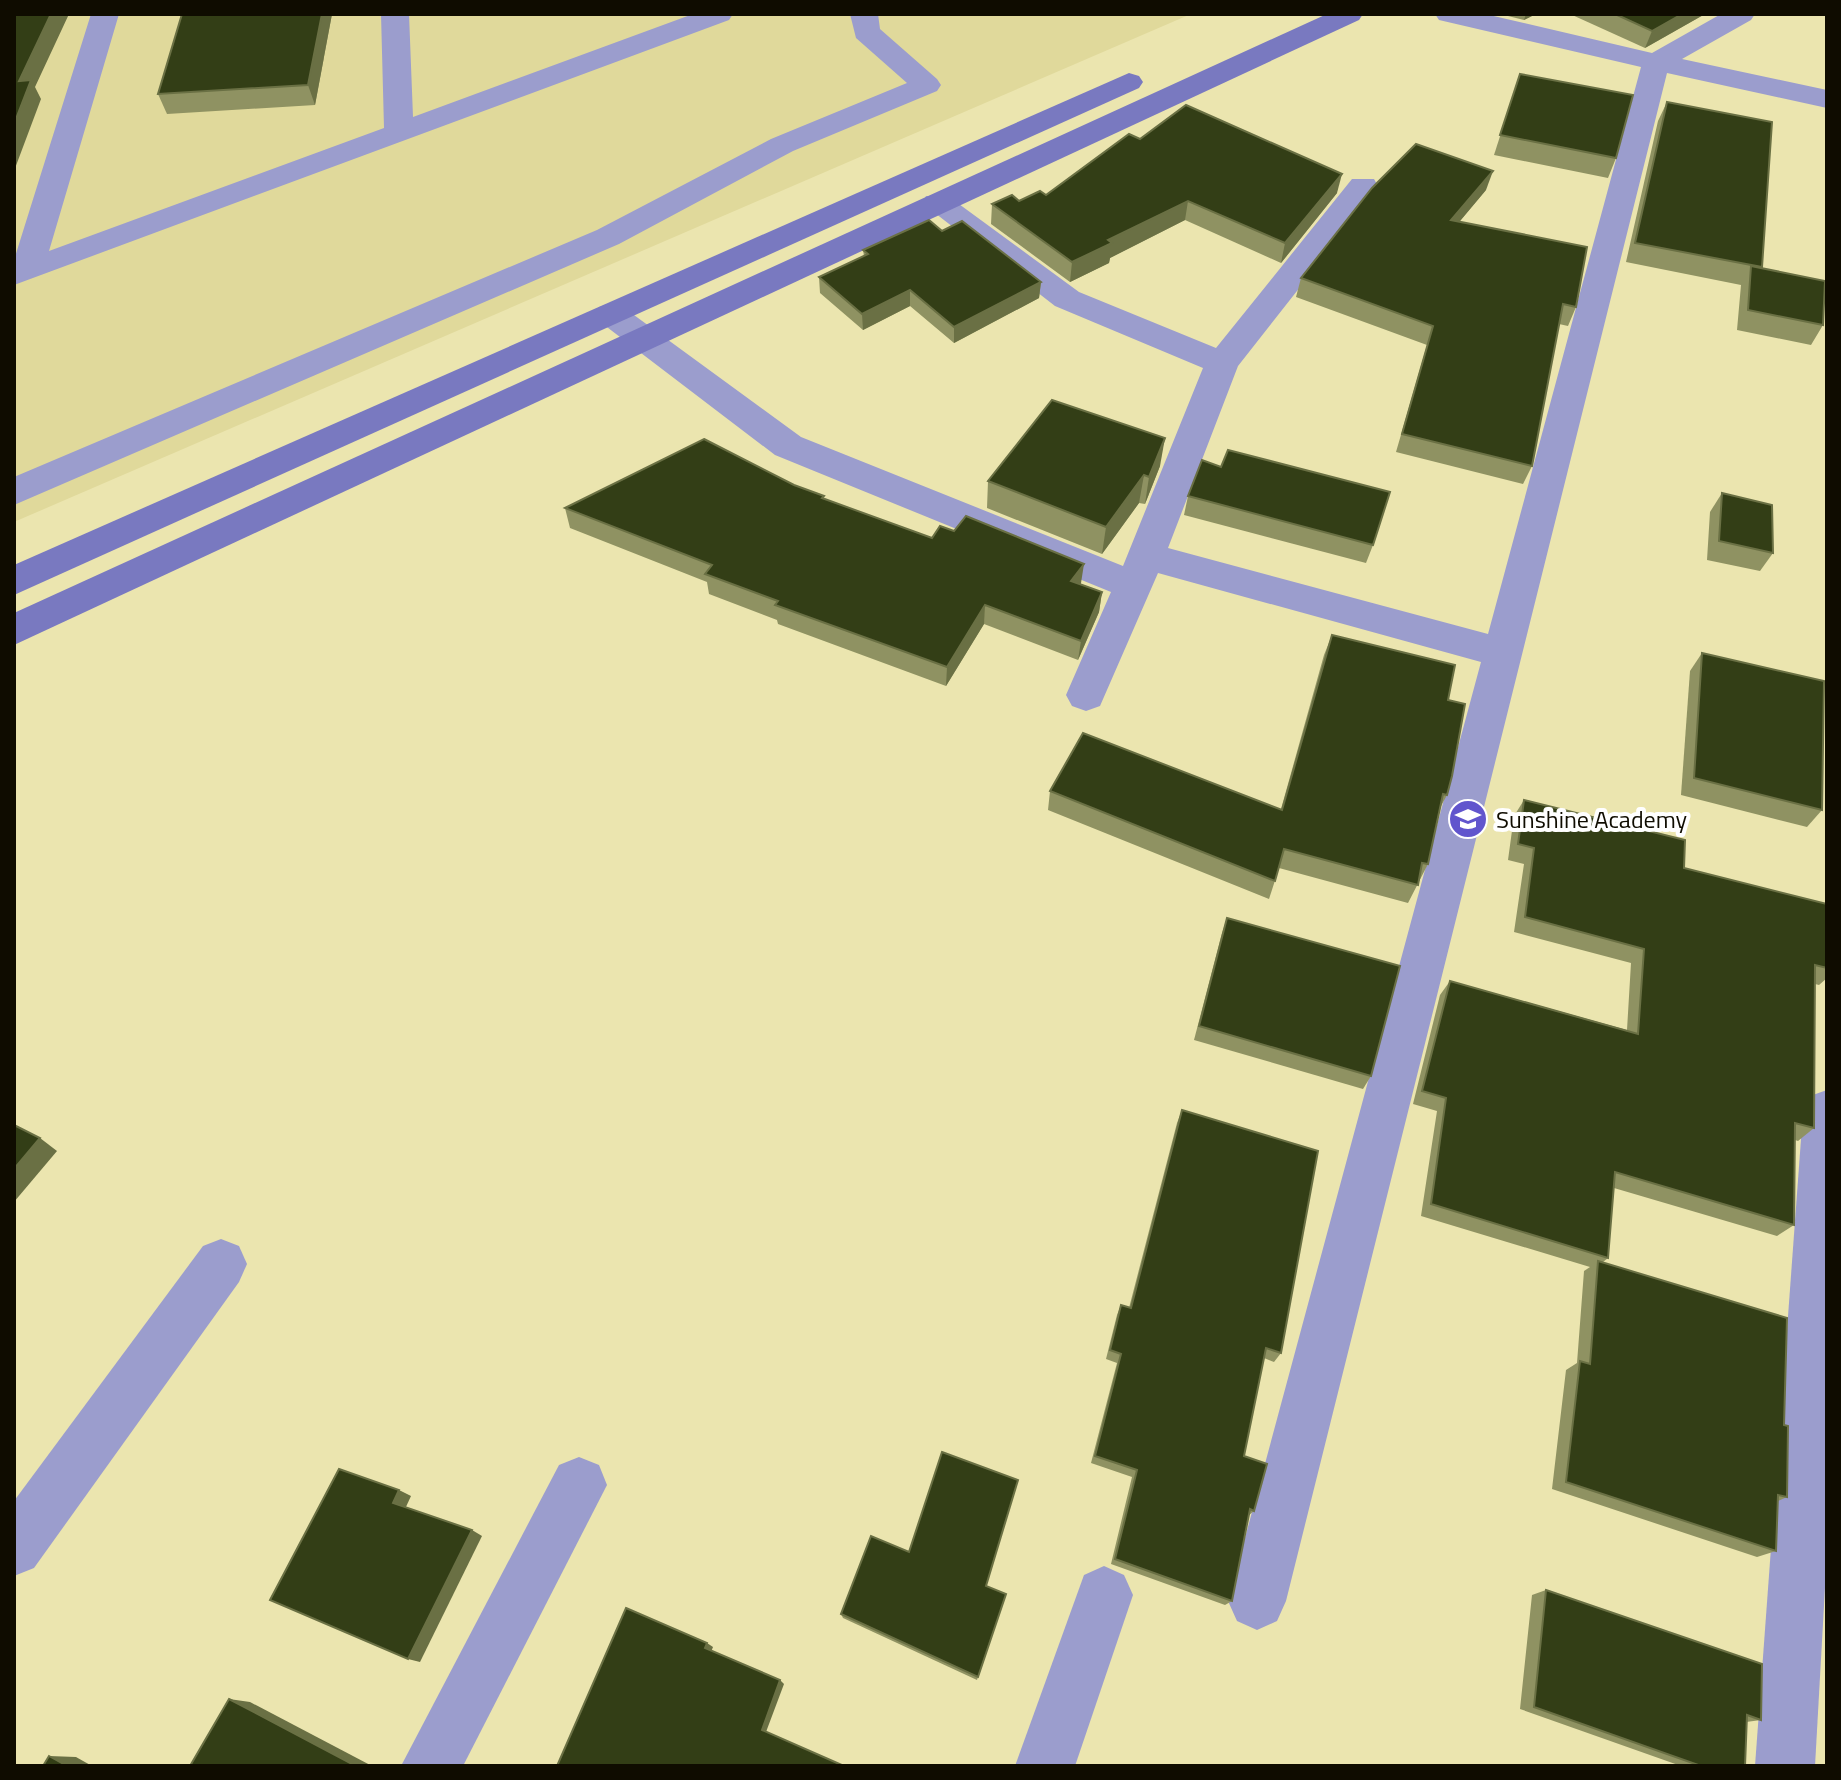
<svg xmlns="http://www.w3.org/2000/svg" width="1841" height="1780" font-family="'Titillium Web',sans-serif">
<rect width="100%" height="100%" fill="#ebe5af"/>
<polygon fill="#e0d99b" points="14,14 1191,14 14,522"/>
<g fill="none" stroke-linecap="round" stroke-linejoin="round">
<g fill="#9b9dcd" fill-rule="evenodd">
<polygon points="91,14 119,14 49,251 384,128 381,14 409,14 413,117 693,14 733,14 729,20 14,285 14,260"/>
<polygon points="850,14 878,14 880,29 937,79 941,85 937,91 793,151 619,244 14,505 14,477 597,230 771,139 907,83 856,38"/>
<polygon points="1435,14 1485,14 1652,53 1721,14 1755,14 1751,20 1682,59 1827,90 1827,108 1667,73 1286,1601 1277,1621 1257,1630 1237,1621 1228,1601 1481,662 1158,573 1100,706 1086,711 1072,706 1066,695 1111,592 775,455 599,321 594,314 599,307 611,303 623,307 801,437 1123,566 1203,368 1055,306 922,203 926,196 948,196 1079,292 1216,348 1352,179 1374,179 1378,186 1374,193 1238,366 1168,548 1488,634 1641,67 1439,20"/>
<polygon points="1827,1090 1827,1552 1815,1766 1755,1766 1803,1112 1810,1096"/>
<polygon points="221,1239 239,1246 247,1264 239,1282 34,1568 14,1576 14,1501 203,1246"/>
<polygon points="579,1457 599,1465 607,1485 463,1766 401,1766 559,1465"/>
<polygon points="1104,1566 1124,1575 1133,1595 1075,1766 1015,1766 1084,1575"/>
</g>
<g fill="#7979c0" fill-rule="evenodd">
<polygon points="1327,14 1363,14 1359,20 14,645 14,613"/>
<polygon points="1129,73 1139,76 1143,82 1139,88 14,595 14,565"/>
</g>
</g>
<g fill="#8f9262">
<polygon points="182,14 332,14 315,105 167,114 158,94"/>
<polygon points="1500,14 1536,14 1524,20"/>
<polygon points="1570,14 1705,14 1645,48"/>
<polygon points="1520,74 1616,158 1608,178 1494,155"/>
<polygon points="1667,102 1761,268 1823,325 1811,345 1737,330 1741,285 1626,262 1658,121"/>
<polygon points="1140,139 1337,193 1281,263 1185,220 1110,258 1109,263 1070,282 991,224 992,204 1019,201 1046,195"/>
<polygon points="1486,190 1459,222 1576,307 1568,326 1559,324 1532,466 1523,484 1396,452 1427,345 1296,297 1301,278"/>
<polygon points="942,231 1041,282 1039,298 954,343 910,306 863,330 820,293 819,277 864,256 863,250"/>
<polygon points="1160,466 1145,504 1139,503 1102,554 987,508 988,481"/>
<polygon points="794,485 824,499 932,538 1081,583 1081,584 1102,592 1099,612 1078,660 984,624 946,686 778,624 777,620 709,594 707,582 570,528 565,508"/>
<polygon points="1722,493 1773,553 1760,571 1707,560 1710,512"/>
<polygon points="1188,496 1373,545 1366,563 1184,515"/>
<polygon points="1332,635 1448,700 1447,795 1440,808 1428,864 1408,903 1279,868 1269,899 1048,810 1050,791 1281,809 1324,655"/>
<polygon points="1702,653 1822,810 1807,827 1681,795 1690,671"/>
<polygon points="1524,800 1684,868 1827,904 1827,978 1819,985 1815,984 1814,1128 1798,1141 1795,1140 1794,1225 1777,1236 1614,1188 1608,1258 1603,1262 1784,1425 1787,1497 1778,1501 1776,1551 1757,1557 1552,1489 1566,1370 1577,1363 1584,1271 1590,1267 1421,1216 1437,1111 1413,1104 1440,995 1450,981 1627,1030 1631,963 1514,932 1524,864 1508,860 1514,816"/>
<polygon points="1227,918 1371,1076 1363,1089 1194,1040 1222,933"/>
<polygon points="1182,1110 1281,1353 1274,1362 1264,1358 1244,1456 1254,1511 1248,1516 1232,1601 1225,1605 1111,1564 1132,1477 1091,1463 1117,1363 1106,1359 1117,1315 1121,1305 1129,1308 1177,1123"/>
<polygon points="986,1586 1006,1594 977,1680 843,1618 841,1614"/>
<polygon points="1546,1590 1761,1720 1746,1722 1745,1766 1681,1766 1520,1709 1532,1595"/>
</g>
<g fill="#6a7044">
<polygon points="51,14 69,14 35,87 41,99 14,171 14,124 19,81"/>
<polygon points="322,14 332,14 315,105 308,85"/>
<polygon points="1526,14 1536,14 1524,20"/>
<polygon points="1682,14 1705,14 1645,48 1652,31"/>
<polygon points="1493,171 1486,190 1445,239 1451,220"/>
<polygon points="1342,174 1337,193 1281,263 1285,243"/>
<polygon points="1188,201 1185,220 1110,258 1109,263 1070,282 1072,262 1108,240"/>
<polygon points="1041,282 1039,298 954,343 954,327"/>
<polygon points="910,290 910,306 863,330 862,314"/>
<polygon points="1165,438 1160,466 1145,504 1149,477"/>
<polygon points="1144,475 1139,503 1102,554 1106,527"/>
<polygon points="1084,564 1081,583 1069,600 1071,581"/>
<polygon points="1102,592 1099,612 1078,660 1081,641"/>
<polygon points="985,605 984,624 946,686 947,667"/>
<polygon points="40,1138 57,1151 14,1202 14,1169"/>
<polygon points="399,1490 411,1496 405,1509 393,1503"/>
<polygon points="472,1530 482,1536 420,1662 408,1659"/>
<polygon points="707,1643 713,1647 711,1652 705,1648"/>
<polygon points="780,1680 784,1684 766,1732 762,1730"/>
<polygon points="229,1699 250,1702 372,1766 356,1766"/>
<polygon points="49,1756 76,1757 92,1766 67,1766"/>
</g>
<g fill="#333e16" stroke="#6a7044" stroke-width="2">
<polygon points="14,14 51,14 19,81 31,80 14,124"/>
<polygon points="182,14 322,14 308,85 158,94"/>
<polygon points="1615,14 1682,14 1652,31"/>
<polygon points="1520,74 1633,95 1616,158 1500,135"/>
<polygon points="1667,102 1772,122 1762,267 1635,243"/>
<polygon points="1186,105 1342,174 1285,243 1188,201 1108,240 1112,243 1072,262 992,204 1012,195 1019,201 1040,191 1046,195 1129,134 1140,139"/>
<polygon points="1416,144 1493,171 1451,220 1587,247 1576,307 1563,304 1532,466 1402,434 1433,326 1301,278 1372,188"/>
<polygon points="929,220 942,231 962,221 1041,282 954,327 910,290 862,314 819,277 868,254 863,250"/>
<polygon points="1751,266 1825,281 1823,325 1748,310"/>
<polygon points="1052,400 1165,438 1149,477 1144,475 1106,527 988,481"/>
<polygon points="704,439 794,485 824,496 822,498 932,538 940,526 954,531 966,516 1084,564 1071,581 1102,592 1081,641 985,605 947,667 775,605 778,601 705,574 712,565 565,508"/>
<polygon points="1228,450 1390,492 1373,545 1188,496 1202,460 1221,467"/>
<polygon points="1722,493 1772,505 1773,553 1719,541"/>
<polygon points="1332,635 1455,665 1448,700 1465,704 1452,776 1447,795 1443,794 1428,864 1422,863 1418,885 1284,849 1275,881 1050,791 1083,733 1282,810"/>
<polygon points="1702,653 1824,681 1822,810 1694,778"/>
<polygon points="1524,800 1685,840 1684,868 1827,904 1827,968 1815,965 1814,1128 1795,1123 1794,1225 1615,1172 1608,1258 1431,1204 1446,1098 1422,1091 1450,981 1638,1034 1644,949 1525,917 1534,848 1518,844"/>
<polygon points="1227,918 1400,966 1371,1076 1199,1026"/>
<polygon points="1182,1110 1318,1151 1281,1353 1266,1348 1244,1456 1267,1464 1254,1511 1250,1509 1232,1601 1115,1559 1137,1470 1095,1456 1121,1354 1110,1350 1121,1305 1131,1308"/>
<polygon points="14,1125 40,1138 14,1169"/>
<polygon points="1598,1261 1787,1318 1784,1425 1788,1426 1787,1497 1778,1495 1776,1551 1566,1482 1580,1361 1590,1364"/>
<polygon points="942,1452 1018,1480 986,1586 1006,1594 978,1677 841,1614 871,1536 909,1552"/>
<polygon points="339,1469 399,1490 393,1503 472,1530 408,1659 270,1600"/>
<polygon points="1546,1590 1762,1664 1761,1720 1747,1715 1745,1766 1701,1766 1534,1707"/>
<polygon points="626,1608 707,1643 705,1648 780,1680 762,1730 844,1766 557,1766"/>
<polygon points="229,1699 356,1766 190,1766"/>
<polygon points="49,1756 67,1766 43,1766"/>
</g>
<defs>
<g id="school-disc" transform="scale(2)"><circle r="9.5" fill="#6155cd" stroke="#fff"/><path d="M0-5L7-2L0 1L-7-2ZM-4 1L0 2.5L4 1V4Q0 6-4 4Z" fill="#fff"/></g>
</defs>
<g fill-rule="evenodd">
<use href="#school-disc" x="1468" y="819"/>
</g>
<g text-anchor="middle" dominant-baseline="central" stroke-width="8" stroke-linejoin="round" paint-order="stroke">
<g font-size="24" fill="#0f0c00" stroke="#fff" text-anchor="start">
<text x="1496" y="819">Sunshine Academy</text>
</g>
</g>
<rect width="1841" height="1780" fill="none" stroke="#0f0c00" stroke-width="32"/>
</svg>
